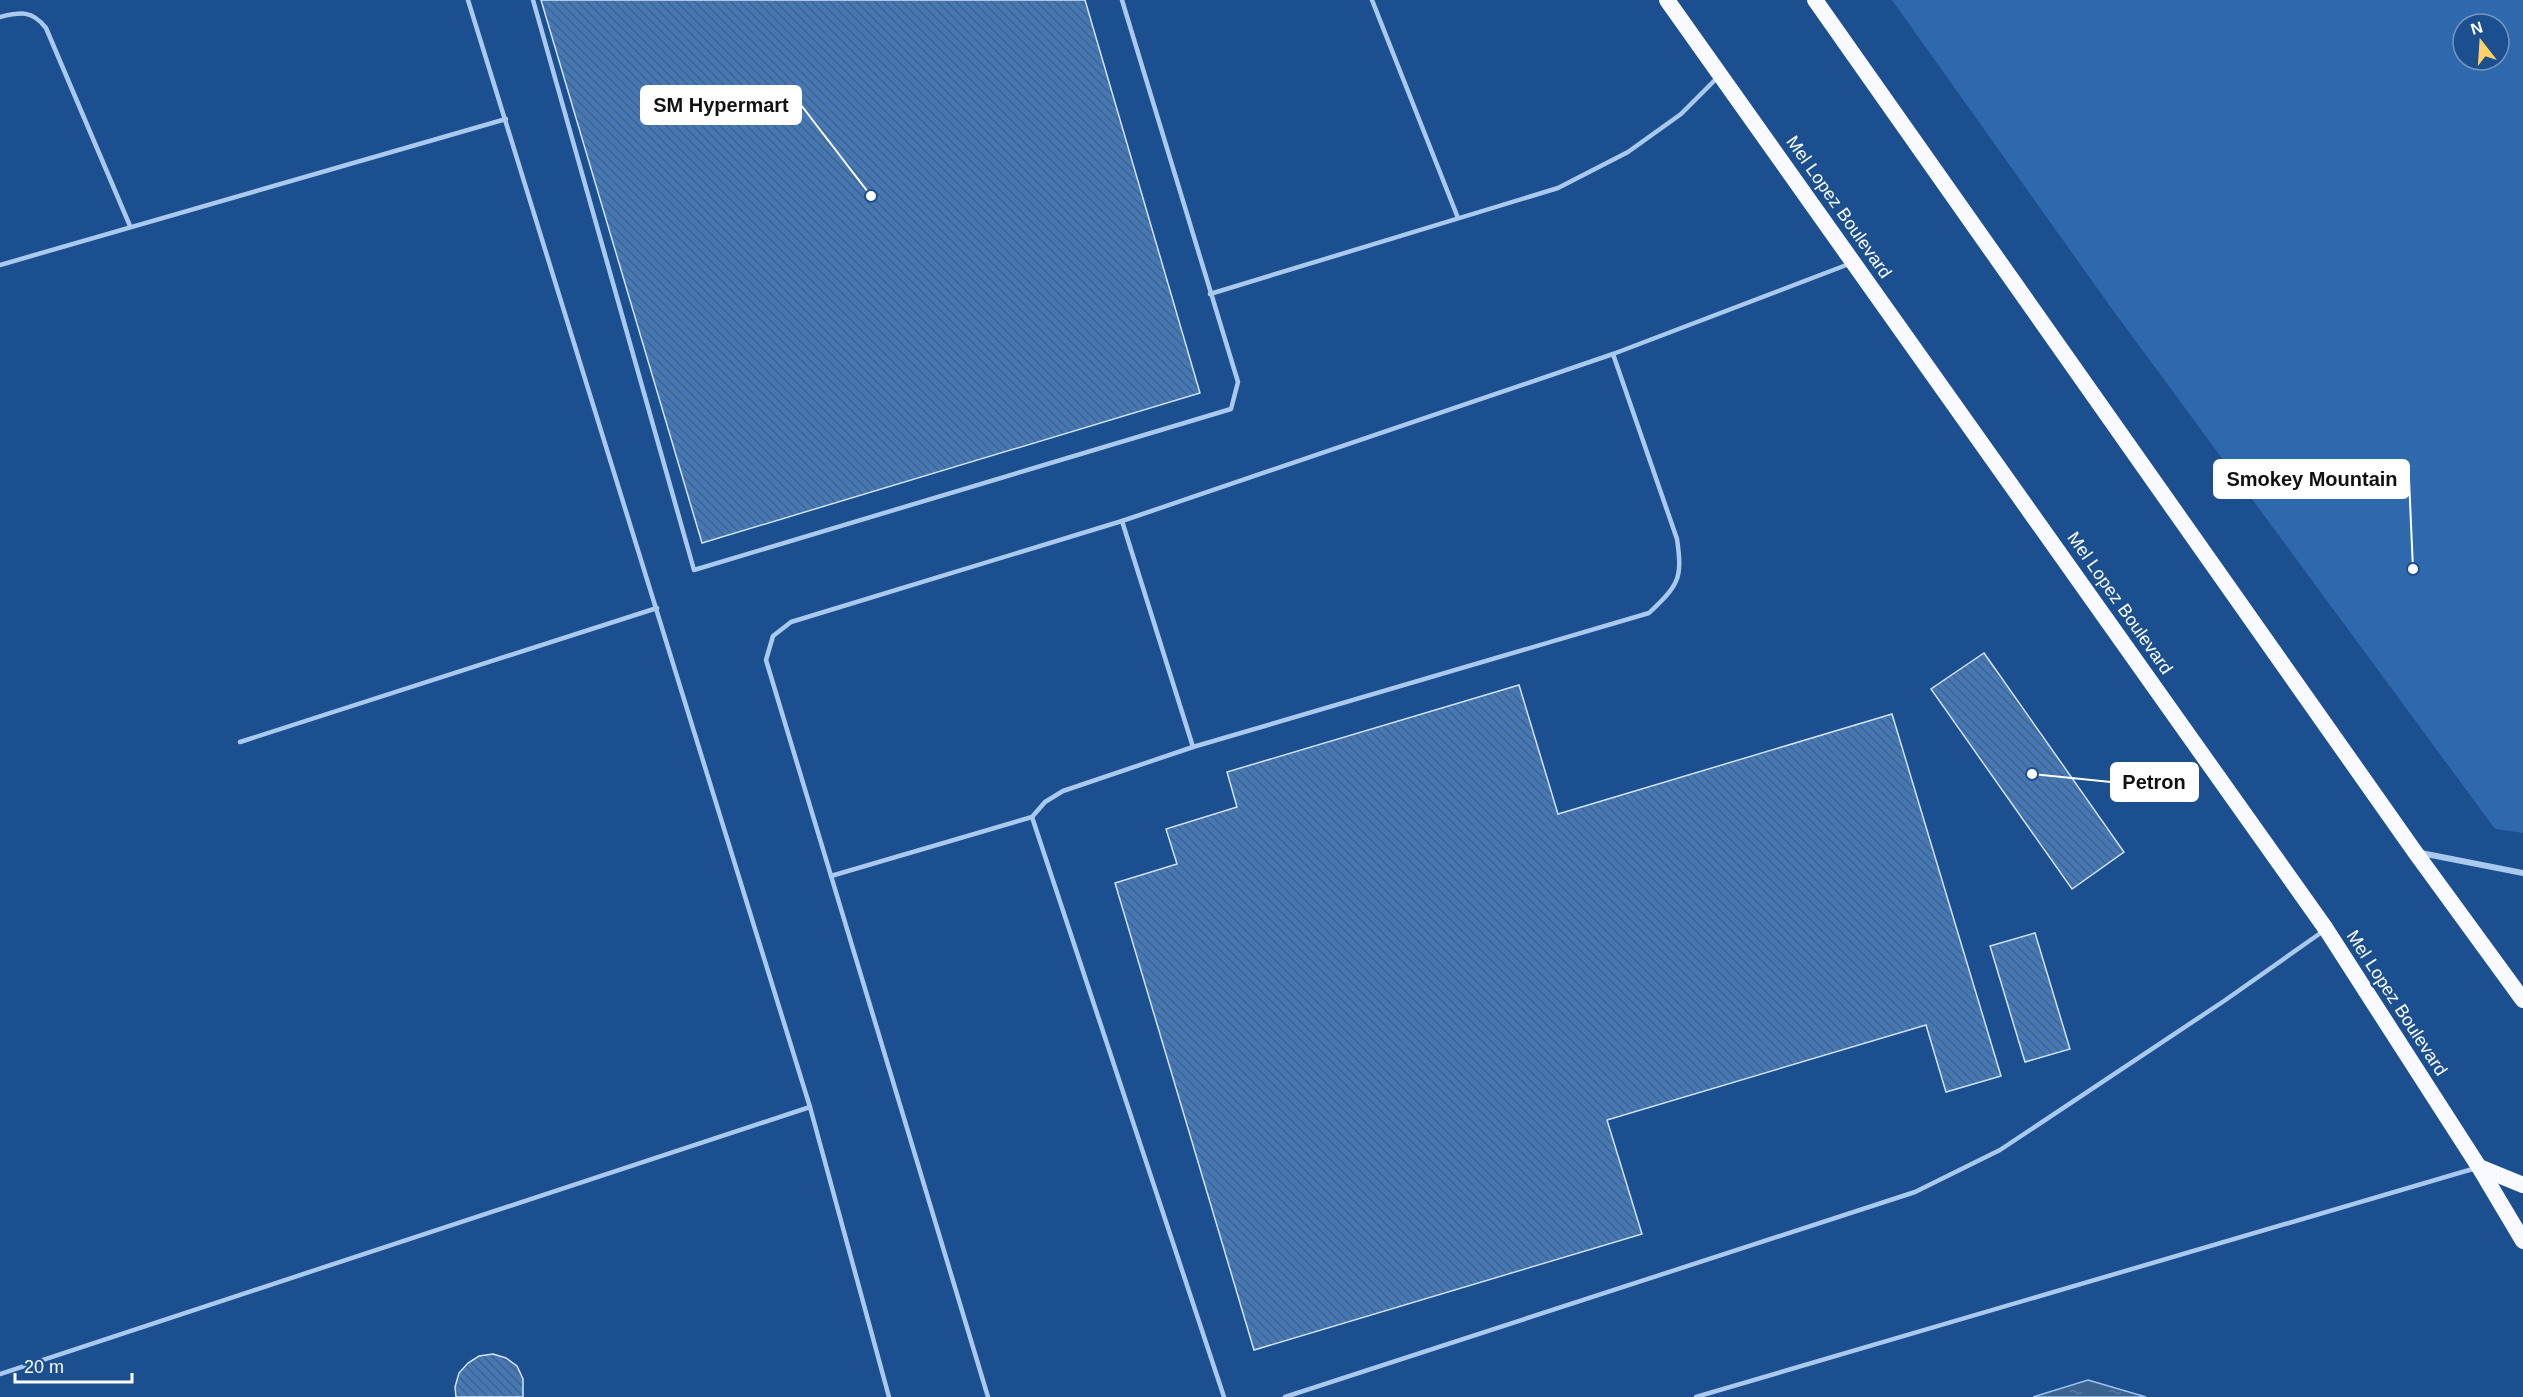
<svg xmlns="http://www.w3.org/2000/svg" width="2523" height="1397" font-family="Arial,sans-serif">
<defs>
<pattern id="water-ripples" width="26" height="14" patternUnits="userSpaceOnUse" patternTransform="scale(1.5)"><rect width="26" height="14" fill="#3c6290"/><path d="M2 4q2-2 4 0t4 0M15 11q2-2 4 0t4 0" fill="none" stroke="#597aa1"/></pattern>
<pattern id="building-back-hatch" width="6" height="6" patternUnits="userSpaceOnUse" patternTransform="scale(1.5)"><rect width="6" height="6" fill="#4478b7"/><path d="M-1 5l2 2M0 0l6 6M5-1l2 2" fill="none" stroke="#486282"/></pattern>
</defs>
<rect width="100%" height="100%" fill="#1b4f8f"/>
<path fill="#2e69ad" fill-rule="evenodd" d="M1892,0H2523V833L2495,829L2112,309ZM2463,24H2499V60H2463Z"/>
<polygon fill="url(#water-ripples)" stroke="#9cc4f0" stroke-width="1.5" points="2088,1380 2146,1397 2033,1397"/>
<g fill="url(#building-back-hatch)" stroke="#cfe3fa" stroke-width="1.5">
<polygon points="541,0 1085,0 1200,393 702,543"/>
<polygon points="1984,653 2124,852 2072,889 1931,689"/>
<polygon points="1519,685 1558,814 1892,714 2001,1076 1946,1092 1926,1025 1607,1120 1642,1234 1254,1350 1115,883 1177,864 1166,829 1237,807 1227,772"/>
<polygon points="2035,933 2070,1049 2025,1062 1990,946"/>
<polygon points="493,1354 506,1358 517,1366 523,1379 523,1397 456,1397 455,1387 459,1373 468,1363 479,1356"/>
</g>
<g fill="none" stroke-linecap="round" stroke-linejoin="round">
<g stroke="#a9c9ee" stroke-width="4.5">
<polyline points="468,0 810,1107 889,1397"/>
<polyline points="533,0 694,570 1231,409 1238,382 1122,0"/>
<polyline points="1372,0 1458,218"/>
<path d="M0,17C21,12 32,10 46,28L130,226"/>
<polyline points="0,265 506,119"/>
<polyline points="1210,294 1558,188 1628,152 1681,114 1717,78"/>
<polyline points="240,742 657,608"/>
<path d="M1193,747L1649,613C1678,585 1683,580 1677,539L1613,354"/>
<polyline points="1032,817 1224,1397"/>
<polyline points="831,876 1032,817 1045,802 1063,791 1193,747 1122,521"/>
<polyline points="0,1374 810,1107"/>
<polyline points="988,1397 766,660 773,636 791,622 1122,521 1613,354 1849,264"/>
<polyline points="1285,1397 1915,1192 2000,1150 2224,1001 2322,932"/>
<polyline points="1696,1397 2476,1168"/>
</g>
<polyline stroke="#a9c9ee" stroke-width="6" points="2421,853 2523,873"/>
<g stroke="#f8faff" stroke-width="16">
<polyline points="1667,0 2326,929 2479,1167 2523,1241"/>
<polyline points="1815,0 2415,852 2523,1000"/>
<polyline points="2479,1167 2523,1185"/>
</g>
</g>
<g text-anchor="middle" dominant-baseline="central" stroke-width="5" stroke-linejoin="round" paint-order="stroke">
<g font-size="18" fill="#fff" stroke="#1b4f8f">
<text transform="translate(1839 207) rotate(55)">Mel Lopez Boulevard</text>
<text transform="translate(2120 603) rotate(55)">Mel Lopez Boulevard</text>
<text transform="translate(2397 1003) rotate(57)">Mel Lopez Boulevard</text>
</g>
</g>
<path fill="none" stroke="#fff" stroke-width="2" d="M871 196L801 105M2413 569L2409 479M2032 774L2111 782"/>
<g fill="#fff" stroke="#1b4f8f" stroke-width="2">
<circle cx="871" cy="196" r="6"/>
<circle cx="2413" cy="569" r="6"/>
<circle cx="2032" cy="774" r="6"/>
</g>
<g fill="#fff" stroke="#fff" stroke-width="2">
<rect x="641" y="86" width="160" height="38" rx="6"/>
<rect x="2214" y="460" width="195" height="38" rx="6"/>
<rect x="2111" y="763" width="87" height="38" rx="6"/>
</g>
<g font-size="20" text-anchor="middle" font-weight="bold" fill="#111">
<text x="721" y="112">SM Hypermart</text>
<text x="2312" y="486">Smokey Mountain</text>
<text x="2154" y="789">Petron</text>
</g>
<g transform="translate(2481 42) rotate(343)"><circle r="28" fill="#1b4f8f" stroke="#7695bc" stroke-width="1.5"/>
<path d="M0-4.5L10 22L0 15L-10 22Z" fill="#ffd166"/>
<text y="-9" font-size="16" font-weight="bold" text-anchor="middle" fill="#ffffff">N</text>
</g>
<path d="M15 1373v9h117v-9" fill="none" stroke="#ffffff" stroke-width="3"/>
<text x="24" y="1373" font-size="18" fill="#ffffff" stroke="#1b4f8f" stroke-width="4.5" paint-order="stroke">20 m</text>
</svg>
